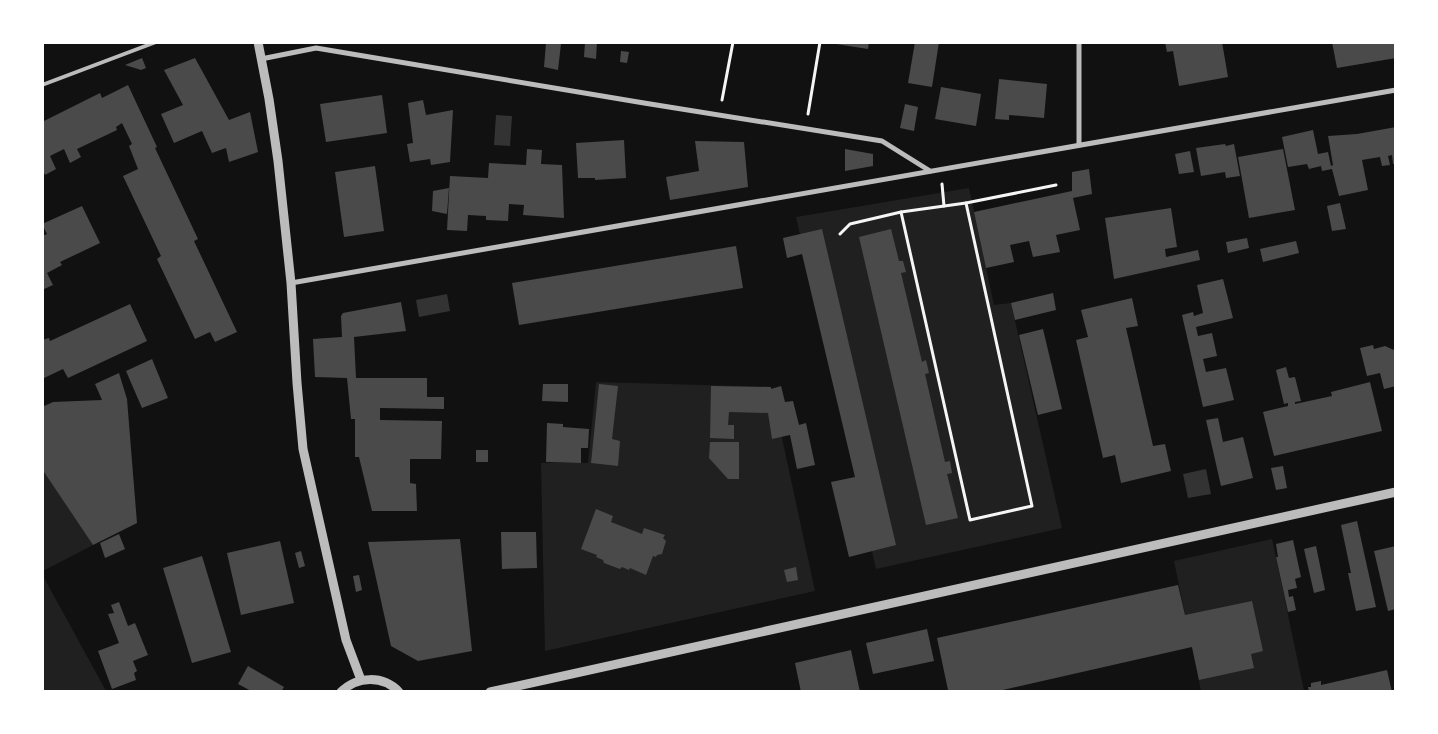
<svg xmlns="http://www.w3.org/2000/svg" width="1438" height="734" font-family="'PT Serif',serif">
<rect width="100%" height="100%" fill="#111"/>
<g fill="#202020">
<polygon points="969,188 994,305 1011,303 1062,528 876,569 796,217"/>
<polygon points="596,382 771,387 815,591 545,651 541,463 588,463"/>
<polygon points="42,468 93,545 43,571 42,571"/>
<polygon points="1272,539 1304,691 1201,691 1174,561"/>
<polygon points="43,576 106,691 43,691"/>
</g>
<g fill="#333">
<polygon points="496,115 512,116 510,146 494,145"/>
<polygon points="447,294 450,311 419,317 416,300"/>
<polygon points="1206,469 1211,494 1188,498 1183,474"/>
</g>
<g fill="#4a4a4a">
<polygon points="585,42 597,42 596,59 584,57"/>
<polygon points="837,42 869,42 868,49 836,44"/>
<polygon points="915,42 939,42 932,87 908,83"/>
<polygon points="1165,42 1222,42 1228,77 1179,86 1173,51 1167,52"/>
<polygon points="1332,42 1396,42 1396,58 1337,68"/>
<polygon points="546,43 561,44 558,70 544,67"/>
<polygon points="621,51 629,52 627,63 620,62"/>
<polygon points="142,58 146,68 141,70 125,65"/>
<polygon points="195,58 229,120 250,112 258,152 229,162 226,148 212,153 202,131 174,143 161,114 183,105 164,70"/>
<polygon points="999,79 1047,84 1044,118 1009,115 1009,120 995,119"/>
<polygon points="128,85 157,147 155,148 198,239 194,241 237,332 215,342 210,332 195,339 157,259 161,256 123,176 138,169 129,146 132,144 122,123 116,127 117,130 77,149 81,157 70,163 64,149 50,156 56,169 45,175 42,168 42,122 100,93 102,98"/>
<polygon points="941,87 981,94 976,126 935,119"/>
<polygon points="382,95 387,133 326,142 320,104"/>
<polygon points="423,100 426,115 453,110 450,162 431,165 430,159 410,162 407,144 413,143 408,103"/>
<polygon points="905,104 918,107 914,131 900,128"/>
<polygon points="1396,127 1396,164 1393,164 1392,155 1388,156 1390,165 1382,166 1380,157 1362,160 1368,190 1339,196 1332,169 1322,171 1321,166 1309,169 1307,164 1288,167 1282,137 1313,130 1318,154 1328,152 1331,166 1333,165 1328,136 1357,134"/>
<polygon points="624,140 626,178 595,180 595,178 578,178 576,143"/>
<polygon points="695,141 744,142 748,187 670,200 666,177 699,171"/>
<polygon points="1225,144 1226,146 1234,144 1240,176 1226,178 1225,172 1201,176 1196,148"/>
<polygon points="527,149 542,150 541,164 562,165 564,218 523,215 524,205 509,204 508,221 486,220 486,216 468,215 467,231 447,230 450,176 488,178 489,163 526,165"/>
<polygon points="845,149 873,154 873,166 845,171"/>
<polygon points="1283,149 1295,210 1249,218 1238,157"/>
<polygon points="1190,151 1194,172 1179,174 1175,154"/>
<polygon points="375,166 384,231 344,237 335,172"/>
<polygon points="1089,169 1092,194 1073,198 1080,230 1056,235 1060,252 1033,257 1029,241 1010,245 1014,262 986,268 974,212 1072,191 1072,172"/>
<polygon points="449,188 447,214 432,211 433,191"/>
<polygon points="1340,203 1346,229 1332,231 1327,206"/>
<polygon points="82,206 100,243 60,262 62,265 47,273 53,285 42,290 42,236 47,234 42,224"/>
<polygon points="1171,208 1177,247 1165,249 1166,257 1198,250 1200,260 1114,279 1105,218"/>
<polygon points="822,229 896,545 849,557 831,482 855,477 802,254 787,258 783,238"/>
<polygon points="891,229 899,261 903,261 906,272 901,273 922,362 926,360 929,373 925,374 945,462 950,461 952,473 947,474 958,518 926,525 859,237"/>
<polygon points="1247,238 1249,248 1228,253 1226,242"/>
<polygon points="1296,241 1299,253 1263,262 1260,249"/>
<polygon points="736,246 743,288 519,325 512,283"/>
<polygon points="1223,279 1233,318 1196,327 1198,336 1212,333 1217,356 1203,359 1206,372 1226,368 1234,400 1203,407 1182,315 1193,312 1194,316 1203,313 1197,285"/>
<polygon points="1053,293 1056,310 1015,320 1011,303"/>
<polygon points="1132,298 1138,326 1126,328 1132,354 1153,446 1165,444 1171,471 1121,483 1115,455 1103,458 1076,340 1088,337 1081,310"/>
<polygon points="401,302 406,331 354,337 356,378 427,378 427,397 444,397 444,409 380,408 380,420 442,421 441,459 410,459 410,483 416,484 417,511 372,511 359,457 355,457 355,419 351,419 347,378 315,377 313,339 342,337 341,316 343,313"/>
<polygon points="130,304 147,341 68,378 63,369 42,379 42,340 49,338 50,341"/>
<polygon points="1043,329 1062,409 1038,415 1019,335"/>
<polygon points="1373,345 1374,349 1385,346 1394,350 1396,355 1396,386 1384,389 1380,373 1367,376 1360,348"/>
<polygon points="152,359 168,398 142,408 126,371"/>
<polygon points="1286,367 1289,378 1295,377 1301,401 1295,402 1295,404 1332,396 1331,392 1370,382 1382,431 1274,456 1263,412 1288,406 1288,403 1284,404 1276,370"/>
<polygon points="119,373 127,399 137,523 93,545 42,469 42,407 53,402 102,400 95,384"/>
<polygon points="543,384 568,384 568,402 542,401"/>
<polygon points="599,384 618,386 612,439 620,441 618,466 591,463"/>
<polygon points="711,386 771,387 771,389 781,386 785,402 793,401 799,425 806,423 815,465 797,469 790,435 772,439 768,413 729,412 728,425 734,425 734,439 710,438"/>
<polygon points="1218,418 1223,442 1243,437 1253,478 1221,486 1206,420"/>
<polygon points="547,423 563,424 563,427 589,429 588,448 581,448 581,463 546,462"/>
<polygon points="710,442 739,442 739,479 728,479 709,458"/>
<rect x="476" y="450" width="12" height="12"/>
<polygon points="1283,466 1287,488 1276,490 1271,468"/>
<polygon points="596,509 613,516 611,522 642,534 644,528 665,535 663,538 666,541 662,554 657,555 656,557 653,556 646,575 630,568 629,570 622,567 620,569 604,563 603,560 596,557 597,555 581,549"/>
<polygon points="1357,521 1376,607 1356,611 1348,573 1351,573 1341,525"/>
<polygon points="501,532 536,532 537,568 502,569"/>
<polygon points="119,534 125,549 105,558 100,543"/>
<polygon points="460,539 472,651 418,661 391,646 368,542"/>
<polygon points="1293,540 1301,577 1295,579 1297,588 1288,590 1289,597 1293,596 1296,610 1288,612 1276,557 1278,557 1276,544"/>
<polygon points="280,541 294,603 241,615 227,553"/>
<polygon points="1316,546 1325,590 1314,593 1304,549"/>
<polygon points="1396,546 1396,609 1388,611 1374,551"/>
<polygon points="301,551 305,566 299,568 295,553"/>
<polygon points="202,556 231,652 192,663 163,568"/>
<polygon points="796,567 798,580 787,582 784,570"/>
<polygon points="359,575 362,590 356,592 353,576"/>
<polygon points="1178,585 1185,615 1252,601 1263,651 1251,654 1254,668 1199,680 1192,647 994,692 944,692 948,690 937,638"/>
<polygon points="119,602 128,626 135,623 148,655 133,661 137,671 134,673 136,680 112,689 98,651 119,643 108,614 114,613 111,605"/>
<polygon points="927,629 934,661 873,674 866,643"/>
<polygon points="851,650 860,692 801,692 795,663"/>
<polygon points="248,666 284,687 281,692 253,692 238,684"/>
<polygon points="1387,670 1392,692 1309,692 1308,687 1311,687 1311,683 1321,681 1321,685"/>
</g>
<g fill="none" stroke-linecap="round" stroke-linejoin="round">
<g stroke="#f5f5f5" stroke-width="3">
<polyline points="722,100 733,42"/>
<polyline points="808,114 820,42"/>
<polyline points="942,184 944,206"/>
<polyline points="901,212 966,203"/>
<polyline points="840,234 850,224 901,212 970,520 1032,506 966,203 1056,185"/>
</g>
<polyline stroke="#bcbcbc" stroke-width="4" points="42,85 156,42"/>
<g stroke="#bcbcbc" stroke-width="5">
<polyline points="1079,42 1079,145"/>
<polyline points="261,59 316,48 644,103 882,141 930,171"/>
<polyline points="291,283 1396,90"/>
</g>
<g stroke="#bcbcbc" stroke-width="9">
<polyline points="258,42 269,99 278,161 291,283 297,383 303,449 346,640 361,680"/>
<path d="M341,692C357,676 383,675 399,692"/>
<polyline points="490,692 1396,492"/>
</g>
</g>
<rect width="1438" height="734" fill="none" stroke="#ffffff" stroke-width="88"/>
</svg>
